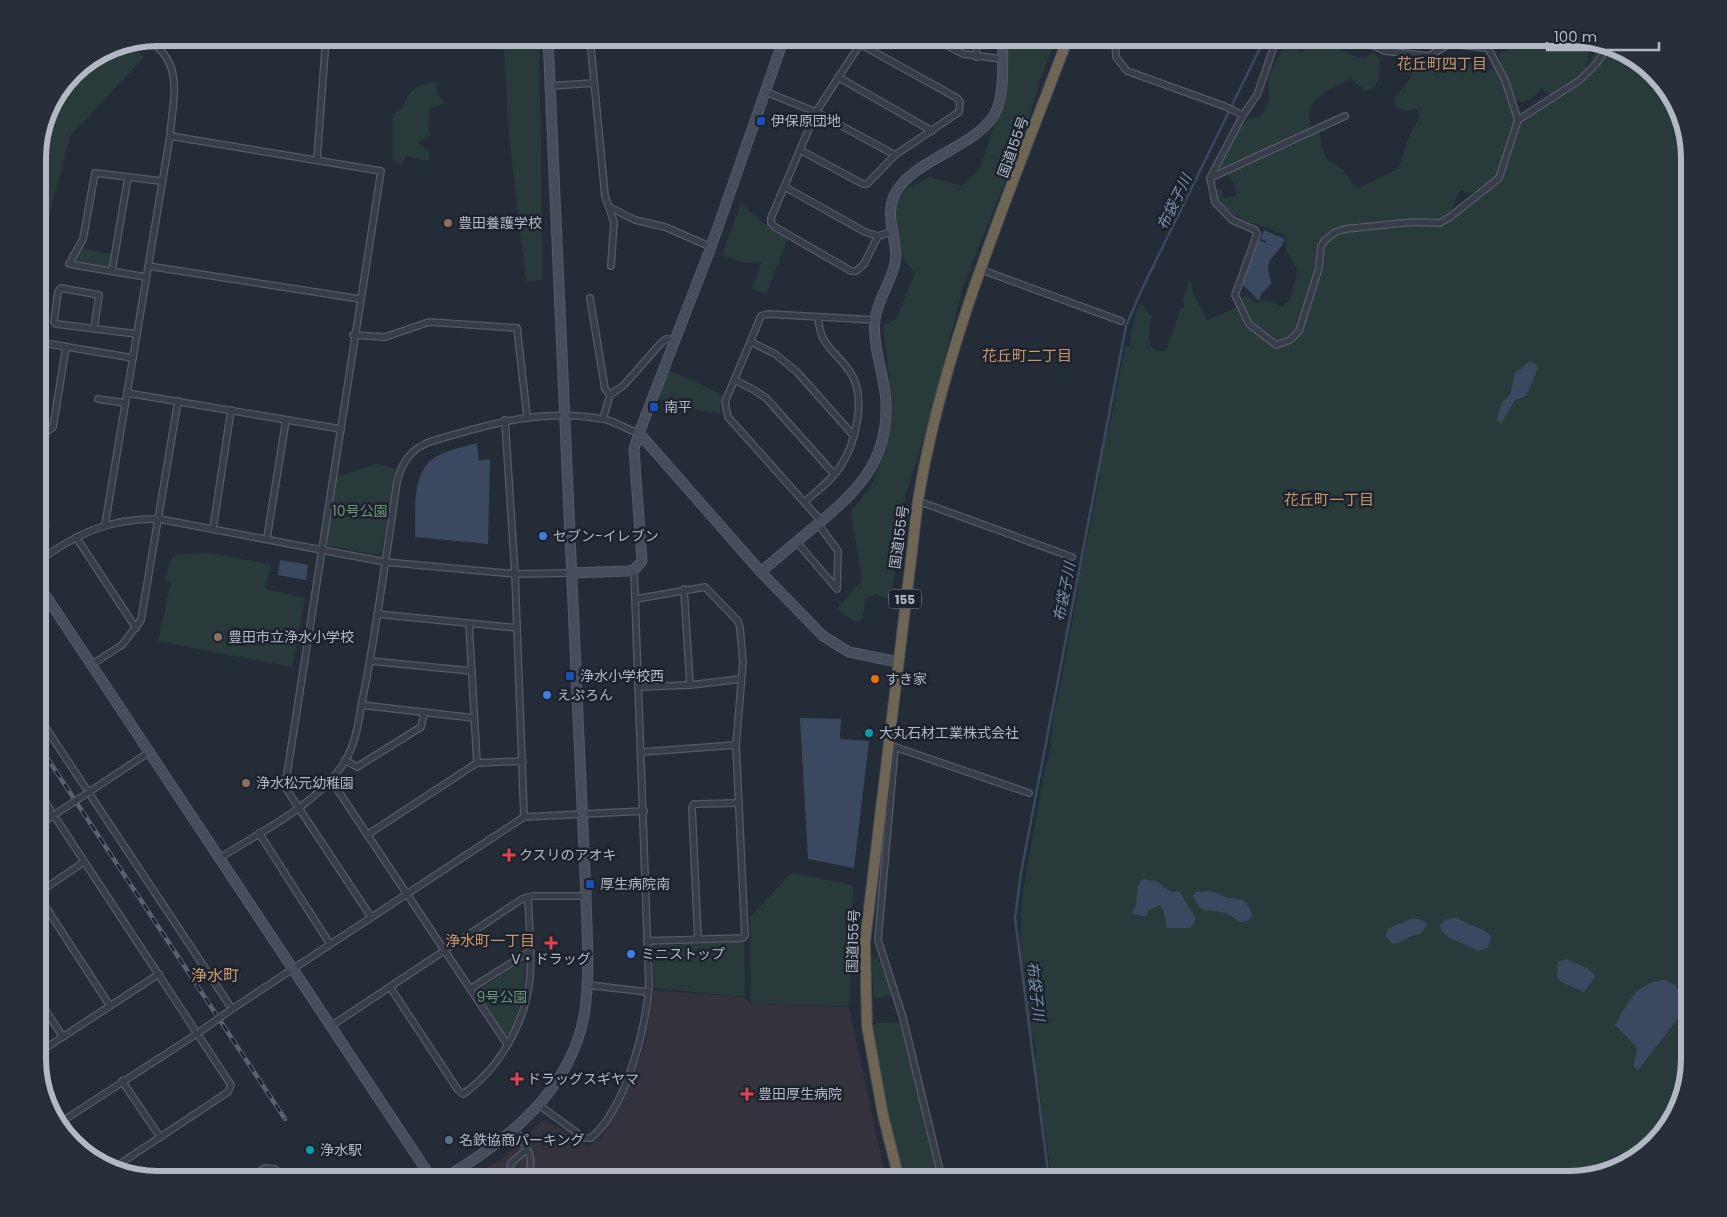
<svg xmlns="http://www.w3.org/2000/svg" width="1727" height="1217" font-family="Poppins,'Noto Sans JP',sans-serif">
<rect width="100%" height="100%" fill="#242c38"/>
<polygon fill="#34323d" points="654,990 743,997 751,1004 849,1007 886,1179 469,1179 504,1157 544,1119 588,1147 602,1136 633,1079 646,1039"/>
<g fill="#293a3b">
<polygon points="388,38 407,38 405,44 396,47"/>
<polygon points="503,38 539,38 543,280 526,281 509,136"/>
<path d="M1006,38H1056L1041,77L1025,131L963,287L925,435L906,492L891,600L876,594L866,599L862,620L855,622L837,609L862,580L851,512C858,502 868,492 873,481C898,429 890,380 883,326L896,319L915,273L901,256L894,207L906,189L930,177L962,186L981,166L998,113Z"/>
<path d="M1289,38H1293L1292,44L1301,53L1312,38C1333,38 1344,58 1366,58L1372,52L1380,59L1379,78L1373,89L1365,91L1350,78C1339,88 1309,95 1309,115C1309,120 1311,123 1311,128L1320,133L1321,146L1328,161C1351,169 1345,180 1358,188L1398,169L1410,135L1420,116L1417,109L1406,111L1395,107V98L1412,76L1411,68L1414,61L1430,63L1436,66L1445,56L1454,68L1472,64L1479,70L1496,69L1513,112L1515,123L1495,179L1474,192L1466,193L1462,190C1451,199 1458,212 1440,219C1432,221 1422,219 1414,219C1395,220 1333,225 1322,239C1316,247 1318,259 1315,269C1310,290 1303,310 1295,330L1288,337L1273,342L1251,322L1240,297L1247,296L1257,303L1267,300L1282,307L1290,299L1298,270L1286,251V236C1259,222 1226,222 1214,190L1221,189L1224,198L1237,196L1235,185L1220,165L1240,128L1249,119L1259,117L1265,110L1269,97L1268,76Z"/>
<path d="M1517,38H1569L1593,41L1585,72L1599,43L1607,44L1642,62L1677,105L1689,158V1059L1683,1098L1665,1132L1622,1167L1568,1179H1052L1035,1063L1036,1048L1033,1037L1030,1035L1020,948L1022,898L1045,767C1055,748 1049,723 1057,702L1078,591L1079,568L1084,556L1100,476V448L1109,430L1125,346L1129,347C1132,331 1133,318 1140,303L1152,317C1148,330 1145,356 1166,350L1181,307L1184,308L1183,300L1188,282L1192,283V291L1208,321C1219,313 1225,313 1237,307L1247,325L1270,346H1281L1286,344L1300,332L1320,270L1319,259L1325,243L1342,232L1441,224L1502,178L1517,128L1524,118L1549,102V95L1542,88L1539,89C1536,97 1531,100 1522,102L1514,97L1498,54L1506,50Z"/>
<polygon points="126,44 144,57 71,135 38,255 38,150 50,105 79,68 113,47"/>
<path d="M436,82L437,94L445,103L430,108L428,121L430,136L417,142L429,152V161L406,156L401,165L393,160V114L402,109C411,89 414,85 436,82Z"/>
<polygon points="741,203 762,222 788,238 766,294 752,288 761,262 743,263 722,255"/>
<polygon points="81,248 112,254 110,267 73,260"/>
<polygon points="668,370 724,395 720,403 720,413 682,408 658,398"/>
<polygon points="38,416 51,418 50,426 38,432"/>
<polygon points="376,464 395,468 382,551 376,555 326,545 336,477"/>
<polygon points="38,522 53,525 38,539"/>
<polygon points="208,553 271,564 265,589 305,598 292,667 158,641 171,582 165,581 169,563 175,555"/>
<polygon points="38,795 50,813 38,821"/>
<polygon points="791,873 853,885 849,1006 751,1004 750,917"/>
<polygon points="744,941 745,997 654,988 652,946"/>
<polygon points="877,956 888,983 891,996 874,998 872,961"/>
<path d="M520,963H525C524,988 521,1011 509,1034H503L476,994L478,990Z"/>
<polygon points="900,1022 938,1179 905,1179 894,1140 872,1027 876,1023"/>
</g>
<g fill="#3a4960">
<path d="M1264,230L1285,239C1282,250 1269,255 1268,268C1268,273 1271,279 1271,284L1261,294L1259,301L1242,284L1259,240L1265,243L1267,241L1260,239Z"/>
<polygon points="1530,361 1536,364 1538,368 1526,396 1515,400 1501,424 1497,420 1502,402 1510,395 1515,373"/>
<path d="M477,443L479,461L490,459L488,544L415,537C416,510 410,469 439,455C451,449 465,447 477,443Z"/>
<polygon points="280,560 308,565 306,580 278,575"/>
<polygon points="800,718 841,719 840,739 869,741 854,868 808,859"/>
<path d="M1142,879L1156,881L1171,892L1179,891L1196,919L1191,928H1167L1163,909L1159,905L1149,910L1145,917L1132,913C1140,903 1134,888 1142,879Z"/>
<path d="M1211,891C1217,893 1224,897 1230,898C1246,900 1246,900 1253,916L1247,921L1239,922C1234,918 1230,914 1225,913C1207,908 1203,917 1193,896L1196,892Z"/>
<path d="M1458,918C1469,926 1481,926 1491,936L1488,948L1477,951C1466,942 1444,941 1440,926C1444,918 1450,918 1458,918Z"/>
<path d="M1410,919H1419L1427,924L1421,934C1407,935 1404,943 1392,944L1385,936L1388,929Z"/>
<polygon points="1565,959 1587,968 1594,974 1595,977 1584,992 1561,982 1557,977 1558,962"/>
<path d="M1664,980L1675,985L1687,1004L1683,1012L1638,1070L1633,1066L1637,1051L1635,1045L1615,1025C1629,1002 1635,983 1664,980Z"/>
</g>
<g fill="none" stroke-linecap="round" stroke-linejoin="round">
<polyline stroke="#3a4960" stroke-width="2.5" points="1049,1179 1015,918 1021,873 1126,326 1142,289 1265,38"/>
<g stroke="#555c67" stroke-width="8">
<g id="street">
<polyline points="590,38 605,196 614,222 611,266"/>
<polyline points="864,38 816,112 771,218 771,223 775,227 851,271 856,271 864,264 878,236 891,232"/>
<polyline points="933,38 963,54 1002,59"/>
<polyline points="1115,38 1116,57 1127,71 1224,106 1243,115"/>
<polyline points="1277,38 1257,95 1243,115 1210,178 1215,202 1232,220 1255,230 1257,234 1235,295 1249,324 1276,345 1290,340 1299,331 1319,268 1321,246 1325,240 1336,232 1345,229 1413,222 1440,223 1450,217 1499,178 1518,120 1580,80 1596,64 1609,45"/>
<polyline points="1358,38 1385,51 1429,56 1449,44 1488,48"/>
<polyline points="1489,38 1488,48 1505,80 1518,120"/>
<polyline points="976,57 977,38"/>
<polyline points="838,77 932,131"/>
<polyline points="550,86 594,83"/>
<polyline points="766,92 816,112 895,155"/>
<polyline points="170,136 381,171 285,787 371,917"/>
<polyline points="800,150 863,184 867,184 895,155 959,112 960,102 957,98 860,44"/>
<polyline points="317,159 326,38"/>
<polyline points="1210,178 1345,116"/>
<polyline points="785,187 865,232 878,236"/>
<polyline points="609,207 635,220 665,227 711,247"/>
<polyline points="148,266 360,299"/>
<polyline points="982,270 1121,321"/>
<polyline points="112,271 128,177"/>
<polyline points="146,277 69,264 83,239 95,173 161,181"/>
<polyline points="590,298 605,389 610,395"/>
<polyline points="94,329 99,295 61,288 58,292 54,322 56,324 137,334"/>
<polyline points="353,335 385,337 429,322 517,328 527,416"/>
<polyline points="38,342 133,358"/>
<polyline points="751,342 775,354 797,372 854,436"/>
<polyline points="735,380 754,390 766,398 834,474"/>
<polyline points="127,393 341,429"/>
<polyline points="98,399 125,403"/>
<polyline points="603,419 610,395 624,385 661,343 666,339 674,340"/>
<polyline points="505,420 515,574 524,817"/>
<polyline points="38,438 53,427 66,347"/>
<polyline points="918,501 1072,557"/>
<path d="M804,502C817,491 831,481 840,467C856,443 867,397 850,372C834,348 821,349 818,317"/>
<polyline points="821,521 728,417 725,402 761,316 768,314 875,320"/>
<path d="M105,525L170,136C173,98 185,63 148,40"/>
<polyline points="213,529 231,410"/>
<polyline points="76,537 136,628"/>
<polyline points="267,538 286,420"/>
<polyline points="796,541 837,589 838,551 818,524"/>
<path d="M38,561C79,533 109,518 159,519L385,562L515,574L571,573"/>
<polyline points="684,589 690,685"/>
<polyline points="636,599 705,587 738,621 740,628 743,662 736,745 745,935 743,938 647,941"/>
<polyline points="377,614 517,628"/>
<polyline points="469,624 477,763"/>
<polyline points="370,661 472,671"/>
<polyline points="91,665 122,645 141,620 178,401"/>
<polyline points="638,687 690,685 741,679"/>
<polyline points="361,705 474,718"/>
<polyline points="38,716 232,1009 524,817 644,811"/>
<polyline points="892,746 1029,793"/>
<polyline points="895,747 878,940 903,1018 942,1179"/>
<polyline points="642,752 736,745"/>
<polyline points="345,760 357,767 421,727 424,713"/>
<polyline points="331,780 507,1044"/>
<polyline points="38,791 231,1085 228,1092 112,1169"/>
<polyline points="89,792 148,753"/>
<polyline points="38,826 54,815"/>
<polyline points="259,833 330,944"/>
<polyline points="367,835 477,763 523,761"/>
<path d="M218,859C260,832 312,808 342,766C358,743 359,714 365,687C378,619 387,550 397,482C402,461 412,448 432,441C491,424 540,408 603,419C616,421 626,430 639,433"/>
<polyline points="38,893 84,862"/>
<polyline points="38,895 110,1006"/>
<polyline points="698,939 692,808 694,804 739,803"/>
<polyline points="588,985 648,992"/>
<path d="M390,987L458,1090L463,1094L466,1092C501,1066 526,1021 530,977C532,951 529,923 528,897"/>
<polyline points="470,989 530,951"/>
<polyline points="38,999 63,1037"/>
<polyline points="331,1026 522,899 533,896 586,896"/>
<polyline points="38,1053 159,974"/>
<polyline points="122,1081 160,1137"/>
<path d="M539,1105L584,1138H591C626,1108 645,1031 649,987L634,570"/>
<polyline points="58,1124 198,1033"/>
<path d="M515,1129L527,1149C532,1158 531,1165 529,1175L523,1179H515L509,1173L511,1163L527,1149"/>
<polyline points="247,1179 265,1168 275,1169 282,1179"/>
</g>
</g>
<g stroke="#555c67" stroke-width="11">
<g id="secondary">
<polyline points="639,433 761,572 823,636 849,652 898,662"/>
<path d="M761,572C778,557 796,542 813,528C856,492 888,464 886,403C885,376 872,347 875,320C877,300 891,283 895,263C899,240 884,219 894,196C911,158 982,147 997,109C1005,88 1002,60 1003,38"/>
<polyline points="571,573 628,571 634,570 642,561 634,449 639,433 711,247 784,38"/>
<polyline points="38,584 432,1179"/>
<path d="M443,1179C507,1141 573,1090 585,1010C590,973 587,934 586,896L548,38"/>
</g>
</g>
<g stroke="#424954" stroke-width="12">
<path id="highway" d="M899,1179L883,1115L867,1026L865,942L918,501C943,344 1012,187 1068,38"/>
</g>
<use href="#street" stroke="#373e49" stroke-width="5.5"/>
<use href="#secondary" stroke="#464d5b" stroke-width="9"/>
<use href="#highway" stroke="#6e6555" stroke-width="10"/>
<g stroke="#5a626f" stroke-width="4.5">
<polyline id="rail" points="38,744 285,1119"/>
</g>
<use href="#rail" stroke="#1d232e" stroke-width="2.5" stroke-dasharray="8" stroke-linecap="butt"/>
<g stroke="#555c67" stroke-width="8" stroke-linecap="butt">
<g id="street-bridge">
<polyline points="54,815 89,792"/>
<polyline points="198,1033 232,1009"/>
</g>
</g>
<use href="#street-bridge" stroke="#373e49" stroke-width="5.5"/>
</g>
<g fill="#1a4fb4" stroke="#1d232e" stroke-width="2">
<rect x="756" y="116" width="10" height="10" rx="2.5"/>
<rect x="649" y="402" width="10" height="10" rx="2.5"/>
<rect x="565" y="671" width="10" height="10" rx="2.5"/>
<rect x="585" y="879" width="10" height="10" rx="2.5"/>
</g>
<g fill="#8d6e63" stroke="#1d232e" stroke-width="2">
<circle cx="448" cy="223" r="5"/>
<circle cx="218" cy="637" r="5"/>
<circle cx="246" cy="783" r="5"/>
</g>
<g fill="#3f7fe0" stroke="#1d232e" stroke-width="2">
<circle cx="543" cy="536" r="5"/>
<circle cx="547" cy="695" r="5"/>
<circle cx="631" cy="954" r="5"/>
</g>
<circle fill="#e8710a" stroke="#1d232e" stroke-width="2" cx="875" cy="679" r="5"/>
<g fill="#0f9aa8" stroke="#1d232e" stroke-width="2">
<circle cx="869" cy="733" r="5"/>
<circle cx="310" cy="1150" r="5"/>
</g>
<g fill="#e0444e" stroke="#1d232e" stroke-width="2">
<path d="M506.5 847.5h5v5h5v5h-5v5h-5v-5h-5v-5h5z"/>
<path d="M548.5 935.5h5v5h5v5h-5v5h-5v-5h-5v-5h5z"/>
<path d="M514.5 1071.5h5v5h5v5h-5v5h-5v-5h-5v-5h5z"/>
<path d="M744.5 1086.5h5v5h5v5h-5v5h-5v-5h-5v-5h5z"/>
</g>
<circle fill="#5c6f8a" stroke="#1d232e" stroke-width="2" cx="449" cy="1140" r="5"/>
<g text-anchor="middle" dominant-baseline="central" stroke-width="5" stroke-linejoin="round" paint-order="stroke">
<rect fill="#1d232e" stroke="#858c98" stroke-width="1" x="889" y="589.5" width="32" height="19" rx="4"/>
<g font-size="12" font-weight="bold" fill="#b2b9c5">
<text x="905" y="599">155</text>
</g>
<g font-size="14" fill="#b2b9c5" stroke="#1d232e" text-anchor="start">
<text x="771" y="121">伊保原団地</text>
<text x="458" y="223">豊田養護学校</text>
<text x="664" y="407">南平</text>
<text x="553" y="536">セブン-イレブン</text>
<text x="228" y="637">豊田市立浄水小学校</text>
<text x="580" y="676">浄水小学校西</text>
<text x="885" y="679">すき家</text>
<text x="557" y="695">えぷろん</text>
<text x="879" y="733">大丸石材工業株式会社</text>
<text x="256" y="783">浄水松元幼稚園</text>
<text x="519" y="855">クスリのアオキ</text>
<text x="600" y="884">厚生病院南</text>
<text x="641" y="954">ミニストップ</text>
<text x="551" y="959" text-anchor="middle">V・ドラッグ</text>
<text x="527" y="1079">ドラッグスギヤマ</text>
<text x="758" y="1094">豊田厚生病院</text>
<text x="459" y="1140">名鉄協商パーキング</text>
<text x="320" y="1150">浄水駅</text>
</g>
<g font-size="14" fill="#b2b9c5" stroke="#1d232e">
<text transform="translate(1013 147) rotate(-70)">国道155号</text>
<text transform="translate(899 537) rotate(-82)">国道155号</text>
<text transform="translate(853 941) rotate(-88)">国道155号</text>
</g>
<g font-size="14" fill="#6c9476" stroke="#1d232e">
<text x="360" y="511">10号公園</text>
<text x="502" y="997">9号公園</text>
</g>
<g font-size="15" fill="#ca9768" stroke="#1d232e">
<text x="1442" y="63">花丘町四丁目</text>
<text x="1027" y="355">花丘町二丁目</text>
<text x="1329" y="499">花丘町一丁目</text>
<text x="490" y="940">浄水町一丁目</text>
</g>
<g font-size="15" font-style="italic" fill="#7c8eaa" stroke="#1d232e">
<text transform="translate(1174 202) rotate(-64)">布袋子川</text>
<text transform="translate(1064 592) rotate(-79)">布袋子川</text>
<text transform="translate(1036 991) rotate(83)">布袋子川</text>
</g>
<g font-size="16" fill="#ca9768" stroke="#1d232e">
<text x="215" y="975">浄水町</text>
</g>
</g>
<path d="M0 0H1727V1217H0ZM158 46H1569A112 112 0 0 1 1681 158V1059A112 112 0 0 1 1569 1171H158A112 112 0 0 1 46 1059V158A112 112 0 0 1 158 46Z" fill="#292f3a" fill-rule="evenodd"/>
<path fill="none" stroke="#b2b9c5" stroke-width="6" d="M158 46H1569A112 112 0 0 1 1681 158V1059A112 112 0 0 1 1569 1171H158A112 112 0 0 1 46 1059V158A112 112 0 0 1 158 46Z"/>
<path d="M1547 42v8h112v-8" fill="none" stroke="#b2b9c5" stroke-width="2.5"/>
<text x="1554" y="42" font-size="15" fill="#b2b9c5" stroke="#1d232e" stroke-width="4" paint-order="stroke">100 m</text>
</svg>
